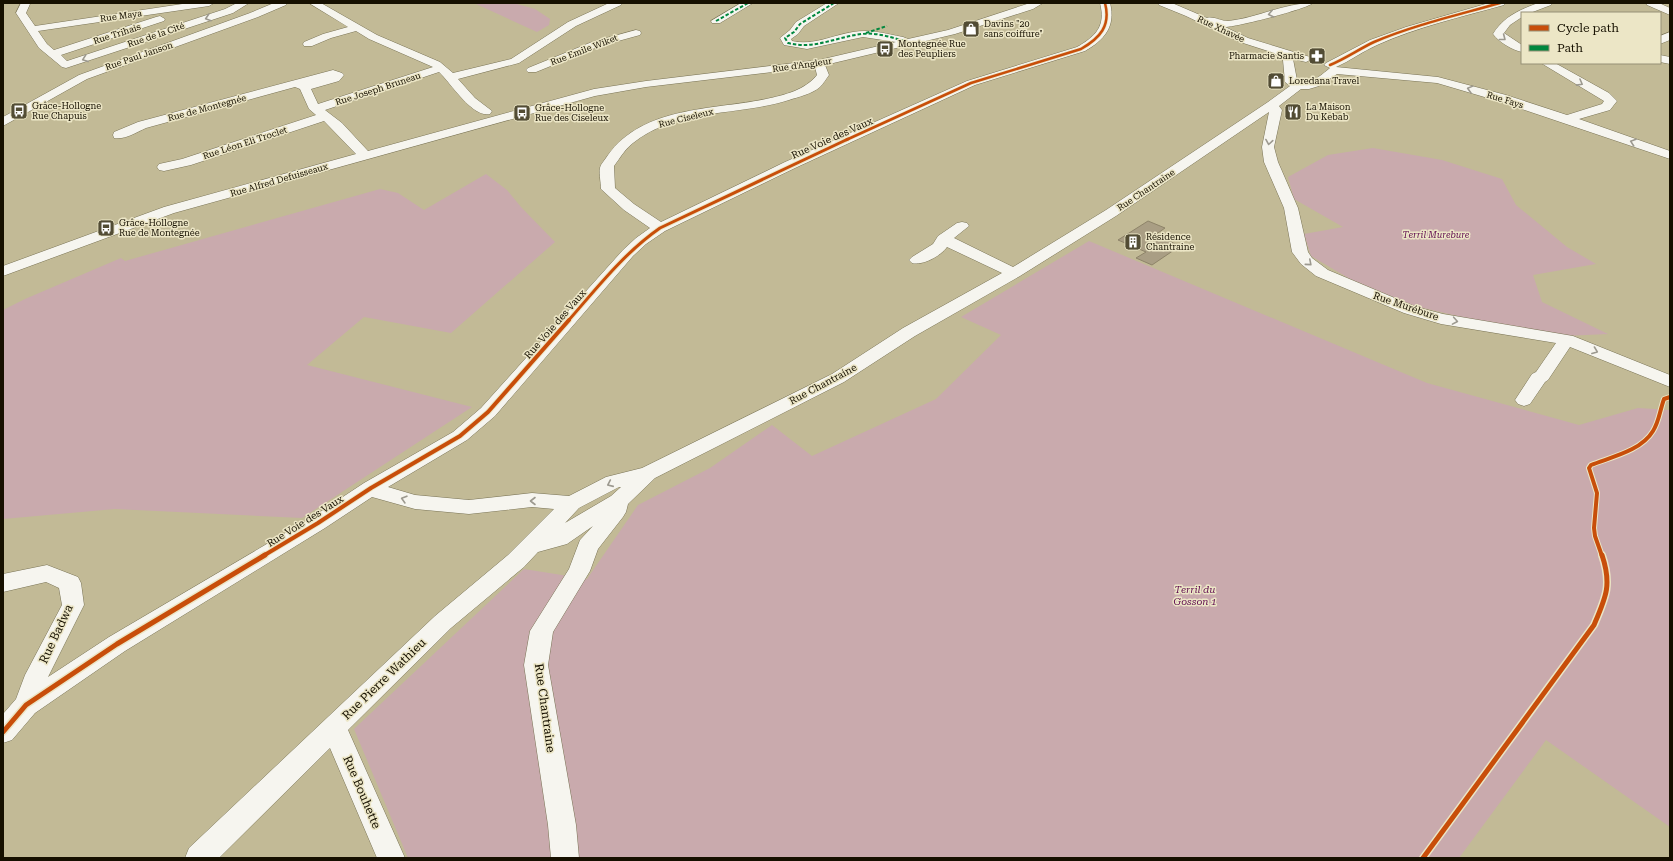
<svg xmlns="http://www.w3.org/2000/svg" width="1673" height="861" font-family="'Roboto Serif',serif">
<rect width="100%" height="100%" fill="#c2ba96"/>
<g fill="#c9aaad">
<polygon points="513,3 535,9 550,19 549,25 537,32 476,4"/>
<polygon points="1373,148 1442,160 1502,179 1516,205 1567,247 1596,264 1533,275 1542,302 1608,334 1564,336 1504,327 1415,306 1350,279 1311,256 1304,234 1343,227 1294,199 1288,177 1328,155"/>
<polygon points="486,174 507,190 521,207 555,242 451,333 364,317 307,365 472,407 302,518 115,509 3,519 3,310 25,299 121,258 125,261 380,189 398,193 424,210"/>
<polygon points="1089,241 1427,383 1579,425 1638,408 1670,410 1670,827 1546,740 1459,858 408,858 354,729 524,569 587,579 638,505 710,468 772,425 812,456 936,399 1001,335 961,317"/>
</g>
<polygon fill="#a99e84" stroke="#8e8469" points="1148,221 1165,228 1155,235 1180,246 1152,265 1136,258 1146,252 1118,240"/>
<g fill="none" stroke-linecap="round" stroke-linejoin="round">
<g stroke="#797355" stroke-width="1">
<g id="minor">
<polygon points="21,3 30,4 26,13 35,26 189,3 214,3 209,6 38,31 47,44 54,50 156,17 160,16 165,19 164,21 61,55 67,61 225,9 237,3 249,3 233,13 66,68 62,67 39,48 16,13"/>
<polygon points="274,3 287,3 286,5 258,17 87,79 3,126 3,117 79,75 250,13"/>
<path d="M309,3H321L377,35L440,62L453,73L511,59L568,22L609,3H622L621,5L576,26L519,63L458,79L475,98L492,111L490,114C472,118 451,83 439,72L325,110L342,123L368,151L594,89L646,81L819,60L896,42L863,37L807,49L784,45L780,38L790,30L796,22L827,3H839L804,26L798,34L791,39L792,41C813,46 833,35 853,32C871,29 886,34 903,37L908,39L948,30L1030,3H1043L1033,9L955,34L825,65L829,75C826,79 823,84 820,87C812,94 798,97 789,100C739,116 676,108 633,143C625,149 620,158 614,166L615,188L634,204L661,222L785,162L967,81L1077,47C1096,36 1106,26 1100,3H1110C1116,27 1104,40 1085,51L975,85L795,168L665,231L646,244L633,256L495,416L467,440L388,487L415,495L469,500L532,493L569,496L606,477L642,468L832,374L903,328L1002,273L947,247C941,256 922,266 912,263L909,260L912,257L933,244L938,236L957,223L962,222L967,223L969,226L954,238L1013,267L1106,210L1268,102L1290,86L1285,82L1283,60L1274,53L1240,42L1186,16L1159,5L1158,3H1172L1207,18C1214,16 1220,21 1228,21C1257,18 1284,3 1313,3C1307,9 1236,27 1225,27L1248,38L1310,57L1312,59L1306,62L1293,59L1297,80C1310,86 1320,76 1330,68L1324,65L1326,63L1370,40L1406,27L1489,3H1505L1504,5C1461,17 1417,27 1377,45C1363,51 1350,61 1336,67L1438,77L1506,95L1567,115L1602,104L1604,101L1541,63H1555L1609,93L1617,101L1610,110L1579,119L1670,151V159L1498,101L1437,83L1337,74L1319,86L1309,89H1301L1279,106L1282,110L1274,147L1278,162L1298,208L1308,252L1312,258L1328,270L1416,307L1443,314L1573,336L1670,375V387L1570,347L1548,380L1545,382L1530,404L1524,406L1518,404L1515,400L1532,374L1536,372L1556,343L1441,324L1404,313L1316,276L1301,264L1292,252L1284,208L1264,162L1262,147L1269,112L1116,216L1020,276L915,336L844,382L655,478L628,504L626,512L623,517L598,549L590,571L553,632L548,665L576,825L579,858H551L548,825L524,665L530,631L569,569L580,540L593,526L567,544L538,552L524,567L451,628L348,730L405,858H377L330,748L219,858H185L189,848L435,616L508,555L554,509L532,507L469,514L415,509L372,497L325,528L125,651L35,713L12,740L3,743V714L16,699L25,675L62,605L59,588L46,582L3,592V574L47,565L78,577L81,583L84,605L48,677L109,637L311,518L364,483L453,432L481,408L623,250L636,238L650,228L624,210L601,189C601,182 598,171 601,165C603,162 606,158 608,155C643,106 713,110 766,99C785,95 805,90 817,75L815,67L646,87L595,96L174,213L3,276V266L164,207L356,154L324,121L191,165L164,171L159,170L157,167L159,164L182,159L316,115L309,109L300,89L295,87L146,128C137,132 125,140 114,138L113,135L114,132L138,122L333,70L342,73L344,75L339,81L311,89L318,104L433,67L369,39L356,31L331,38L312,46H304L303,44L304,42L323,34L348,27ZM619,487H621L611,496L565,523L579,508Z"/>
<polygon points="741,3 753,3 720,23 712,23 711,21"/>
<path d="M1538,3H1552L1551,5L1530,13H1522V17L1510,25L1504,33L1522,45V52C1512,50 1499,42 1493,34C1503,17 1519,10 1538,3Z"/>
<polygon points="1646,3 1659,3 1670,8 1670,15 1647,5"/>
<polygon points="636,30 640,31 641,33 640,35 600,46 536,72 528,72 526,70 528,68 592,42"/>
<polygon points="1670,32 1670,40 1660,44 1660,36"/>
<polygon points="1660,55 1670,57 1670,64 1660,62"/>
</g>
</g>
<use href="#minor" fill="#f6f5ef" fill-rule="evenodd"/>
<g stroke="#00873e" stroke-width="2" stroke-dasharray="3.5 2" stroke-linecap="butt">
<path d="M834,3L800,24L794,32L785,38L788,43C814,50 836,37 862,34C877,32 893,38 908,42"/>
<polyline points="716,21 748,3"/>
<polyline points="866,33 887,26"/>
</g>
<g stroke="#ece6c6" stroke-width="4">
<g id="cycleway-far3">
<path d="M1330,65C1345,59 1359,49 1374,42C1414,25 1458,15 1500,3"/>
<path d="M846,140L971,83L1081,49C1100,38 1111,26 1105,3"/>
</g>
</g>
<g stroke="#ece6c6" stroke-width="5">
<path id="cycleway-far2" d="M568,321C597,288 624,253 660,228L848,139"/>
</g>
<g stroke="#ece6c6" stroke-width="6">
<g id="cycleway-far1">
<polyline points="263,556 318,523 371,488 460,436 488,412 569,320"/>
<path d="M1602,556L1595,536L1594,528L1597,493L1589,468L1591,465C1611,457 1641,451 1653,431C1659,422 1660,410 1664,399L1670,397"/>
</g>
</g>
<g stroke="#ece6c6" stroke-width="8">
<g id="cycleway">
<polyline points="3,732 26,705 117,644 265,555"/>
<path d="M1423,858L1594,625C1606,597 1612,585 1602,555"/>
</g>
</g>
<use href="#cycleway-far3" stroke="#c84e0a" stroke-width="2.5"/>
<use href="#cycleway-far2" stroke="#c84e0a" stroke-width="3"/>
<use href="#cycleway-far1" stroke="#c84e0a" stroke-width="4"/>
<use href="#cycleway" stroke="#c84e0a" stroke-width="5"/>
</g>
<defs><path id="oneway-chevron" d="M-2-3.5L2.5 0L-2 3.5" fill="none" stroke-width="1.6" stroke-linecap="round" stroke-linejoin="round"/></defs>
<g stroke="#9c998f">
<use href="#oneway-chevron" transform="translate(1271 14) rotate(167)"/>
<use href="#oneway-chevron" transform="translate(208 18) rotate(162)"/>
<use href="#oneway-chevron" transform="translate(1503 38) rotate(38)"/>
<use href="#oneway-chevron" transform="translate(85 59) rotate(160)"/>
<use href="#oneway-chevron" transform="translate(1580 83) rotate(29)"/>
<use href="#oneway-chevron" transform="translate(1470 89) rotate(-165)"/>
<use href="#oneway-chevron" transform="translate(1269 142) rotate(99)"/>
<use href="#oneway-chevron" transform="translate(1633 142) rotate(-161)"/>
<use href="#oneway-chevron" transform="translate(1309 263) rotate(41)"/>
<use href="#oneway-chevron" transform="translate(1455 321) rotate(10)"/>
<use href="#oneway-chevron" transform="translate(1595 351) rotate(21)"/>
<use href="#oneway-chevron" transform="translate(610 484) rotate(156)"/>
<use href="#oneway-chevron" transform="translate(404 499) rotate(-164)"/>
<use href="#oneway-chevron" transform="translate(533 501) rotate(180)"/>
</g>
<defs>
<g id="shop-square" transform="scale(0.9)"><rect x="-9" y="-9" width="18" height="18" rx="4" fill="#524c34" stroke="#ece6c6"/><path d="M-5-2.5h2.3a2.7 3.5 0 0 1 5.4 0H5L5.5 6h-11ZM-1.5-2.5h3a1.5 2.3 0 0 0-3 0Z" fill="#fff"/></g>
<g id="bus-square" transform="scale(0.9)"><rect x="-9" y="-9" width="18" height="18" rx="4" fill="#524c34" stroke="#ece6c6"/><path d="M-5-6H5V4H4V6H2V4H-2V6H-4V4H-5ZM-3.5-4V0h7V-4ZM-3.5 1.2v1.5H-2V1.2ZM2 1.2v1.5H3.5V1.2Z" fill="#fff"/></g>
<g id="pharmacy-square" transform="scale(0.9)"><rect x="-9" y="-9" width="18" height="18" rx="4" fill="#524c34" stroke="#ece6c6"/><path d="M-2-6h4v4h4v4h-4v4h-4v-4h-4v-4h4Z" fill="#fff"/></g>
<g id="restaurant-square" transform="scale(0.9)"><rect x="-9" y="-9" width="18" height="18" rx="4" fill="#524c34" stroke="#ece6c6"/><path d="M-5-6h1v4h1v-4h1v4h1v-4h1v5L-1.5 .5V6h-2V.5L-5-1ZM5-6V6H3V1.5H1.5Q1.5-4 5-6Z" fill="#fff"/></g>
<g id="building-square" transform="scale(0.9)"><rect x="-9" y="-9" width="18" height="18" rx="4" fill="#524c34" stroke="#ece6c6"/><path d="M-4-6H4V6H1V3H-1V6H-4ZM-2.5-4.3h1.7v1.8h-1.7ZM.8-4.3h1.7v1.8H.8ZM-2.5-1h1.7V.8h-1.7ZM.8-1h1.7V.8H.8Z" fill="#fff"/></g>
</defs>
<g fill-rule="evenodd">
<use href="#shop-square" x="971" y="29"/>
<use href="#bus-square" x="885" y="49"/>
<use href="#pharmacy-square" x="1317" y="56"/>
<use href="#shop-square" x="1276" y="81"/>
<use href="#bus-square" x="19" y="111"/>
<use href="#restaurant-square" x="1293" y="112"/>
<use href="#bus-square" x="522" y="113"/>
<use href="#bus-square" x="106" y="228"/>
<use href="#building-square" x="1133" y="242"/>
</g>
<g text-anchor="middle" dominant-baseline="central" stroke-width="3" stroke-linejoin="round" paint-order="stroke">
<g font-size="9" fill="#161000" stroke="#ece6c6">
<text transform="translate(121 16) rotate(-8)">Rue Maya</text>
<text transform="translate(1221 29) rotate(25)">Rue Xhavée</text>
<text transform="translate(117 34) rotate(-18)">Rue Trihais</text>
<text transform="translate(156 35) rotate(-19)">Rue de la Cité</text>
<text transform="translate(584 50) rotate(-21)">Rue Emile Wiket</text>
<text transform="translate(139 56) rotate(-19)">Rue Paul Janson</text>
<text transform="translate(802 65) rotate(-8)">Rue d'Angleur</text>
<text transform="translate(378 89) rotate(-18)">Rue Joseph Bruneau</text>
<text transform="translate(1505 100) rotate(17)">Rue Fays</text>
<text transform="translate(207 108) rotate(-15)">Rue de Montegnée</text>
<text transform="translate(686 118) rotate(-14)">Rue Ciseleux</text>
<text transform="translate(245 143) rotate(-18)">Rue Léon Eli Troclet</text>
<text transform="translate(279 180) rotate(-16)">Rue Alfred Defuisseaux</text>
<text transform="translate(1146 190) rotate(-34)">Rue Chantraine</text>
</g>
<g font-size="9" fill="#161000" stroke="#ece6c6" text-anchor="start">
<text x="984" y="24">Davins "20<tspan x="984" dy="10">sans coiffure"</tspan></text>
<text x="898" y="44">Montegnée Rue<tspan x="898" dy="10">des Peupliers</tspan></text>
<text x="1304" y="56" text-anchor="end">Pharmacie Santis</text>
<text x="1289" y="81">Loredana Travel</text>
<text x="32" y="106">Grâce-Hollogne<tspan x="32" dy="10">Rue Chapuis</tspan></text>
<text x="1306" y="107">La Maison<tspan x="1306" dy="10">Du Kebab</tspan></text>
<text x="535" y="108">Grâce-Hollogne<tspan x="535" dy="10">Rue des Ciseleux</tspan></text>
<text x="119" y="223">Grâce-Hollogne<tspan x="119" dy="10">Rue de Montegnée</tspan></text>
<text x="1146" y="237">Résidence<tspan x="1146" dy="10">Chantraine</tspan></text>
</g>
<g font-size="9" font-style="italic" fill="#5f0a4f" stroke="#ece6c6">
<text x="1436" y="235">Terril Murebure</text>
</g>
<g font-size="10" fill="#161000" stroke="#ece6c6">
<text transform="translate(832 138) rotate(-24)">Rue Voie des Vaux</text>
<text transform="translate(1406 306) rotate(19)">Rue Murébure</text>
<text transform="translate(555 324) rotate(-49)">Rue Voie des Vaux</text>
<text transform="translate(823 384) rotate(-28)">Rue Chantraine</text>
<text transform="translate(305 521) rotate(-32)">Rue Voie des Vaux</text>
</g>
<g font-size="10" font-style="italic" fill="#5f0a4f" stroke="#ece6c6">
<text x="1195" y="589">Terril du<tspan x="1195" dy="12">Gosson 1</tspan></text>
</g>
<g font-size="12" fill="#161000" stroke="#ece6c6">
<text transform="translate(56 634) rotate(-65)">Rue Badwa</text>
<text transform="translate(384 679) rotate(-44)">Rue Pierre Wathieu</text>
<text transform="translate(545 708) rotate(82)">Rue Chantraine</text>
<text transform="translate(362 792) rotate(67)">Rue Bouhette</text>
</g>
</g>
<rect width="1673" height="861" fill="none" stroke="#161000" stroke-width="8"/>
<rect x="1521" y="12" width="140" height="52" fill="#ece6c6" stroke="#969077"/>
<rect x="1529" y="25" width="20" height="6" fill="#c84e0a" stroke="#969077"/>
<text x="1557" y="32" font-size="12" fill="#161000">Cycle path</text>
<rect x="1529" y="45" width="20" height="6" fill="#00873e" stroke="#969077"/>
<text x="1557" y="52" font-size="12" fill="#161000">Path</text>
</svg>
